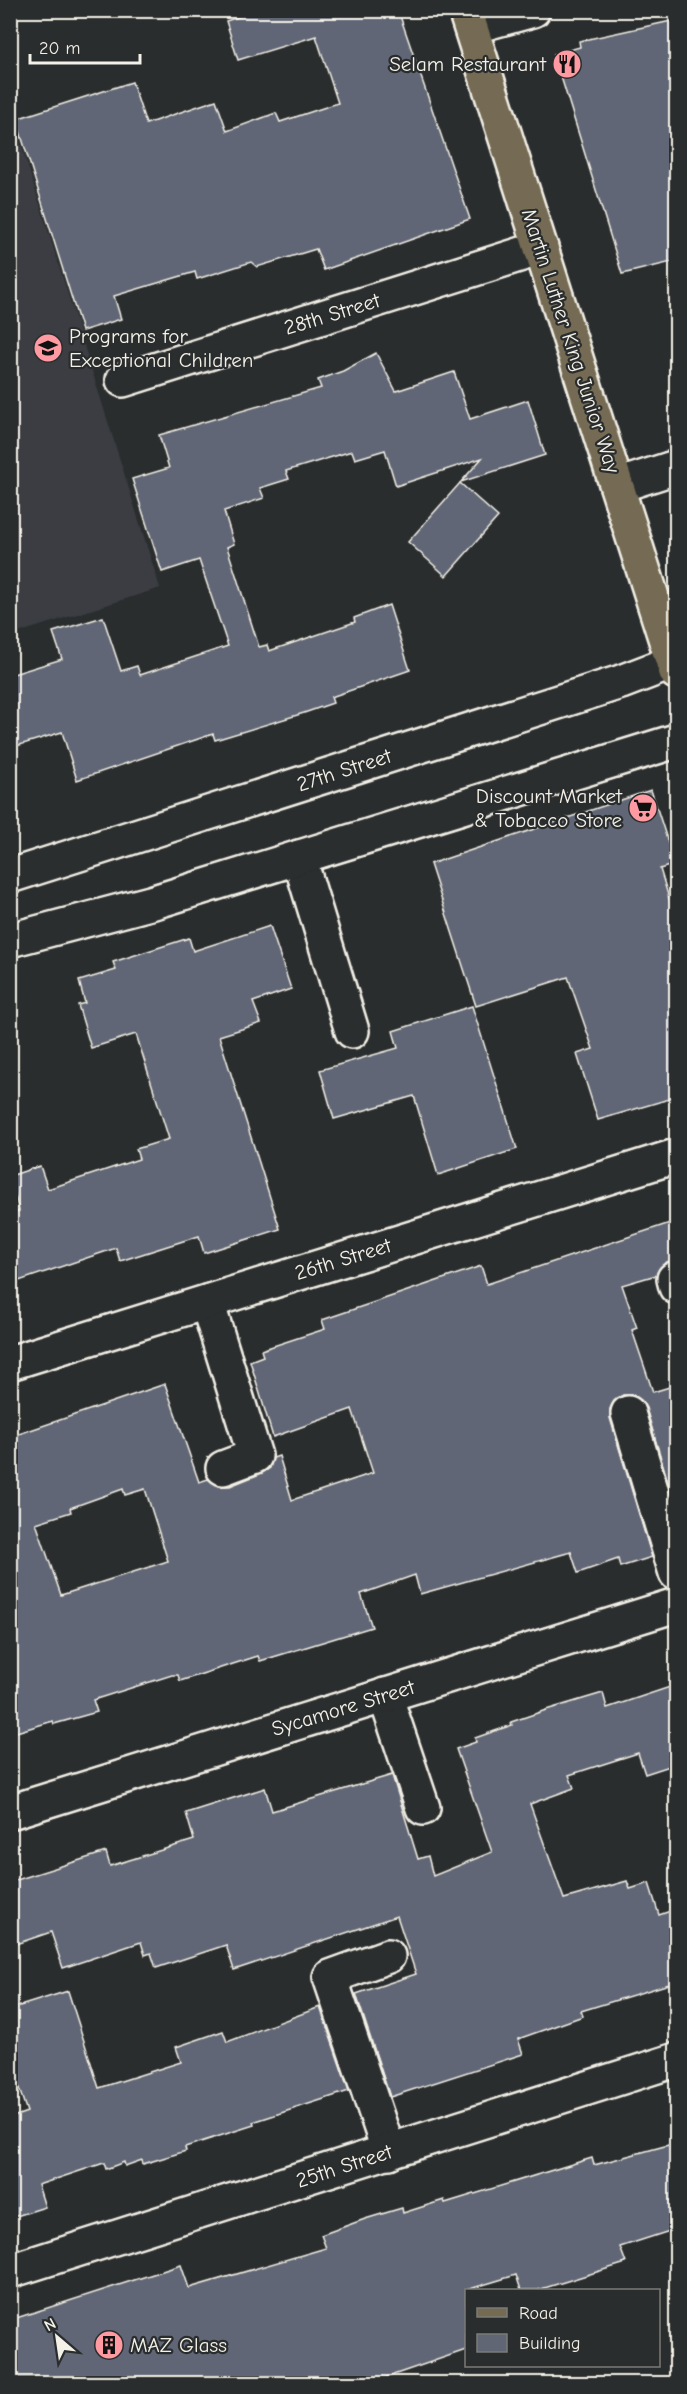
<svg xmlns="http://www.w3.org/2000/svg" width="687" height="2394" font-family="'Comic Neue',sans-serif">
<rect width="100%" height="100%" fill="#2a2d2e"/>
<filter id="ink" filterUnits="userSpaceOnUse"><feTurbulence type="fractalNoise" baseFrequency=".0167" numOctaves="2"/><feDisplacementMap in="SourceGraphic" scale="12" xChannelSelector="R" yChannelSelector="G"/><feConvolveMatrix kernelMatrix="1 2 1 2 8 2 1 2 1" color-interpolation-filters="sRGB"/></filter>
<g filter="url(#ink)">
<polygon fill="#3a3e43" points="10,109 160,588 11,635 10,635"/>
<g fill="#616675" stroke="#f4f1e8" stroke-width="1.5" fill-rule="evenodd">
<polygon points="259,10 398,10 470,219 324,270 316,249 257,267 251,262 197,279 195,272 114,296 121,319 82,331 16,119 132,82 146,124 216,100 227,131 276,113 280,122 338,103 316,36 238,60 226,21"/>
<polygon points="676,20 676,261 622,274 554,54 580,47 579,41"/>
<polygon points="376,353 396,391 454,372 470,419 528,400 545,455 461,482 482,458 396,486 385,450 355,459 352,451 286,471 289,479 260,488 264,498 224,511 234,544 227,547 259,647 267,645 269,651 355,622 354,618 389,605 410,670 331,697 333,703 304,713 215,740 213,734 77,780 62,732 10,748 10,675 62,659 53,632 103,617 121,671 137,666 140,675 228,646 199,560 162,572 132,479 169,468 159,435 321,388 318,380 343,371"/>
<polygon points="460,483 498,517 446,576 408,542"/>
<polygon points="651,790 675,864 660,869 676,921 676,1097 598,1120 577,1054 593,1049 568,977 476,1006 430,864"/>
<polygon points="270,926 291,989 253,1002 261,1023 219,1036 280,1229 204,1253 199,1236 120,1261 116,1248 10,1284 10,1214 19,1211 10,1176 40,1166 48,1189 139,1159 136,1149 169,1139 136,1034 91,1048 78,1005 85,1003 79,981 116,970 113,962 189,938 193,951"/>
<polygon points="472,1006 517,1149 438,1175 414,1096 334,1119 320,1070 398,1048 393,1031"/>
<path d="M676,1221V1259L665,1263L656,1275L622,1285L637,1328L632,1330L653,1392L676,1385V1509L646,1408L641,1400L633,1395H623L614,1401L610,1409V1418L652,1557L620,1567L618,1559L578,1573L571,1552L420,1594L415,1575L361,1594L372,1627L260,1661L258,1656L180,1681L178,1675H172L93,1700L97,1712L54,1724L53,1721L10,1734V1437L165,1384L199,1482L208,1479L219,1486H230L262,1473L270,1468L273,1458L279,1456L292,1500L373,1473L352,1409L273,1437L250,1361L263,1356L261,1350L325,1329L322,1320L481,1266L487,1284ZM123,1489L125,1495L145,1489L168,1561L61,1595L36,1523L71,1512L70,1508Z"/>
<polygon points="676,1685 676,1764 645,1774 638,1753 569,1775 574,1788 530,1804 564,1899 627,1881 630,1889 649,1883 659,1915 676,1909 676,1982 581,2011 583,2016 518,2039 523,2054 390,2097 356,1994 416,1974 397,1916 234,1970 226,1945 156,1968 151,1953 145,1955 141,1942 63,1968 51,1932 10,1946 10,1882 106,1852 110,1866 194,1840 186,1813 265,1788 272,1811 392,1775 418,1859 428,1856 433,1876 492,1852 456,1749 476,1742 475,1738 512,1725 511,1722 546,1710 603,1693 607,1708"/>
<polygon points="68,1991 99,2088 181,2062 176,2047 223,2031 227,2042 320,2007 349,2091 253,2122 254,2125 185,2147 186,2151 143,2164 142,2160 125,2166 124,2162 106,2169 104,2163 38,2185 45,2207 10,2218 10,2118 27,2112 10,2062 10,2009"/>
<polygon points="676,2143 676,2229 620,2247 626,2263 538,2290 521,2290 516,2275 466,2290 466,2350 367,2384 10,2384 10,2320 181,2265 189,2288 326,2248 321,2235 365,2219 402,2208 403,2213 444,2200 445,2203 592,2158 594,2165"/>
</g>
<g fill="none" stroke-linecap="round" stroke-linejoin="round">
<g stroke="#f4f1e8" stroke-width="38">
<g id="minor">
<polyline points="471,27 533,10"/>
<polyline points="123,380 541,248"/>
<polyline points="617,486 676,467"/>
<polyline points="299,857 352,1031"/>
<polyline points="10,876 621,682 676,661"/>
<polyline points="10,940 154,902 676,741"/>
<polyline points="676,1278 674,1279 676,1287"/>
<polyline points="207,1302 255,1456 223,1468"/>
<polyline points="10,1363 676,1156"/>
<polyline points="628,1413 676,1573"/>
<polyline points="385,1695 423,1808"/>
<polyline points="10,1812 676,1605"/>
<polyline points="388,1956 330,1977 389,2152"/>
<polyline points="10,2271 676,2060"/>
</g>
</g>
<g stroke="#f4f1e8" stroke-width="38">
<polyline id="major" points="465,10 676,672"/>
</g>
<use href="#minor" stroke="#2a2d2e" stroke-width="33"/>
<use href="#major" stroke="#746b52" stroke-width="33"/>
</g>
</g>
<defs>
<g id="restaurant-disc" transform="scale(1.5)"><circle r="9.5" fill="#ff9aa2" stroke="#2a2d2e"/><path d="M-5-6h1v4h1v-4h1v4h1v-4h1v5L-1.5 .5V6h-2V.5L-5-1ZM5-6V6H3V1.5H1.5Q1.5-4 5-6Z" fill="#111"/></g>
<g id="school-disc" transform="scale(1.5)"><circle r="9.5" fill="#ff9aa2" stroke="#2a2d2e"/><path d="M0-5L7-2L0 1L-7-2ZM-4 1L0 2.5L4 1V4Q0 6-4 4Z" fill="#111"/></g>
<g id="supermarket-disc" transform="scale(1.5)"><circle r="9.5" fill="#ff9aa2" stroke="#2a2d2e"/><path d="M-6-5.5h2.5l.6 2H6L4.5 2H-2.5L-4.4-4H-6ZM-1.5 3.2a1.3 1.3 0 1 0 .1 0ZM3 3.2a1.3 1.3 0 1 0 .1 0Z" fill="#111"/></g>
<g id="building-disc" transform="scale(1.5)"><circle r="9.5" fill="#ff9aa2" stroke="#2a2d2e"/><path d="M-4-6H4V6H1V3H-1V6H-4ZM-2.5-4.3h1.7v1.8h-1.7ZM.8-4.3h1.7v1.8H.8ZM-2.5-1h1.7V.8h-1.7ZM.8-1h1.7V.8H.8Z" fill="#111"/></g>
</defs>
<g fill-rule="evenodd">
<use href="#restaurant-disc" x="567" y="64"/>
<use href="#school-disc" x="48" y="348"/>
<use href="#supermarket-disc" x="643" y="808"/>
<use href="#building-disc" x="109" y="2345"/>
</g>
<g text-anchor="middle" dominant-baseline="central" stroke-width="4.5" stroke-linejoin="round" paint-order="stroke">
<g font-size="21" fill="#f4f1e8" stroke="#2a2d2e" text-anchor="end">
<text x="546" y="64">Selam Restaurant</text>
<text x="69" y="336" text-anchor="start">Programs for<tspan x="69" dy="24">Exceptional Children</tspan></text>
<text x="622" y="796">Discount Market<tspan x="622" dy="24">&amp; Tobacco Store</tspan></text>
<text x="130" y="2345" text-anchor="start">MAZ Glass</text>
</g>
<g font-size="21" fill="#f4f1e8" stroke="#2a2d2e">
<text transform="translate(332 314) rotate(-17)">28th Street</text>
<text transform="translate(571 341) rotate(72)">Martin Luther King Junior Way</text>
<text transform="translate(344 770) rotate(-18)">27th Street</text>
<text transform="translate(343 1259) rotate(-17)">26th Street</text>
<text transform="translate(343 1708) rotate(-17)">Sycamore Street</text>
<text transform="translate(344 2166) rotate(-18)">25th Street</text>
</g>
</g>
<rect width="687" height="2394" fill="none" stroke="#2a2d2e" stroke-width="36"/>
<rect x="18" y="18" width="651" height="2358" fill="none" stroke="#f4f1e8" stroke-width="2" filter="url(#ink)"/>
<rect x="465" y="2289" width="195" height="78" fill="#2a2d2e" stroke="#7b7b78" stroke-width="1.5"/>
<rect x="477" y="2308" width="30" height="9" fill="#746b52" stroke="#7b7b78" stroke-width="1.5"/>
<text x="519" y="2319" font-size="18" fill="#f4f1e8">Road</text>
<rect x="477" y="2334" width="30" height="18" fill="#616675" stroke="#7b7b78" stroke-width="1.5"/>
<text x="519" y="2349" font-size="18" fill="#f4f1e8">Building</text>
<g transform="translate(57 2337) rotate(331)" stroke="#2a2d2e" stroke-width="4.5" paint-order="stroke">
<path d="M0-4.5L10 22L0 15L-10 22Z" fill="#f4f1e8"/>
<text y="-9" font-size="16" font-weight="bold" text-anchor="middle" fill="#f4f1e8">N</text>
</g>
<path d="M30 54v9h110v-9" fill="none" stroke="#f4f1e8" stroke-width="3"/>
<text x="39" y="54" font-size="18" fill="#f4f1e8" stroke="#2a2d2e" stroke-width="4.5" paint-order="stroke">20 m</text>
</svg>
